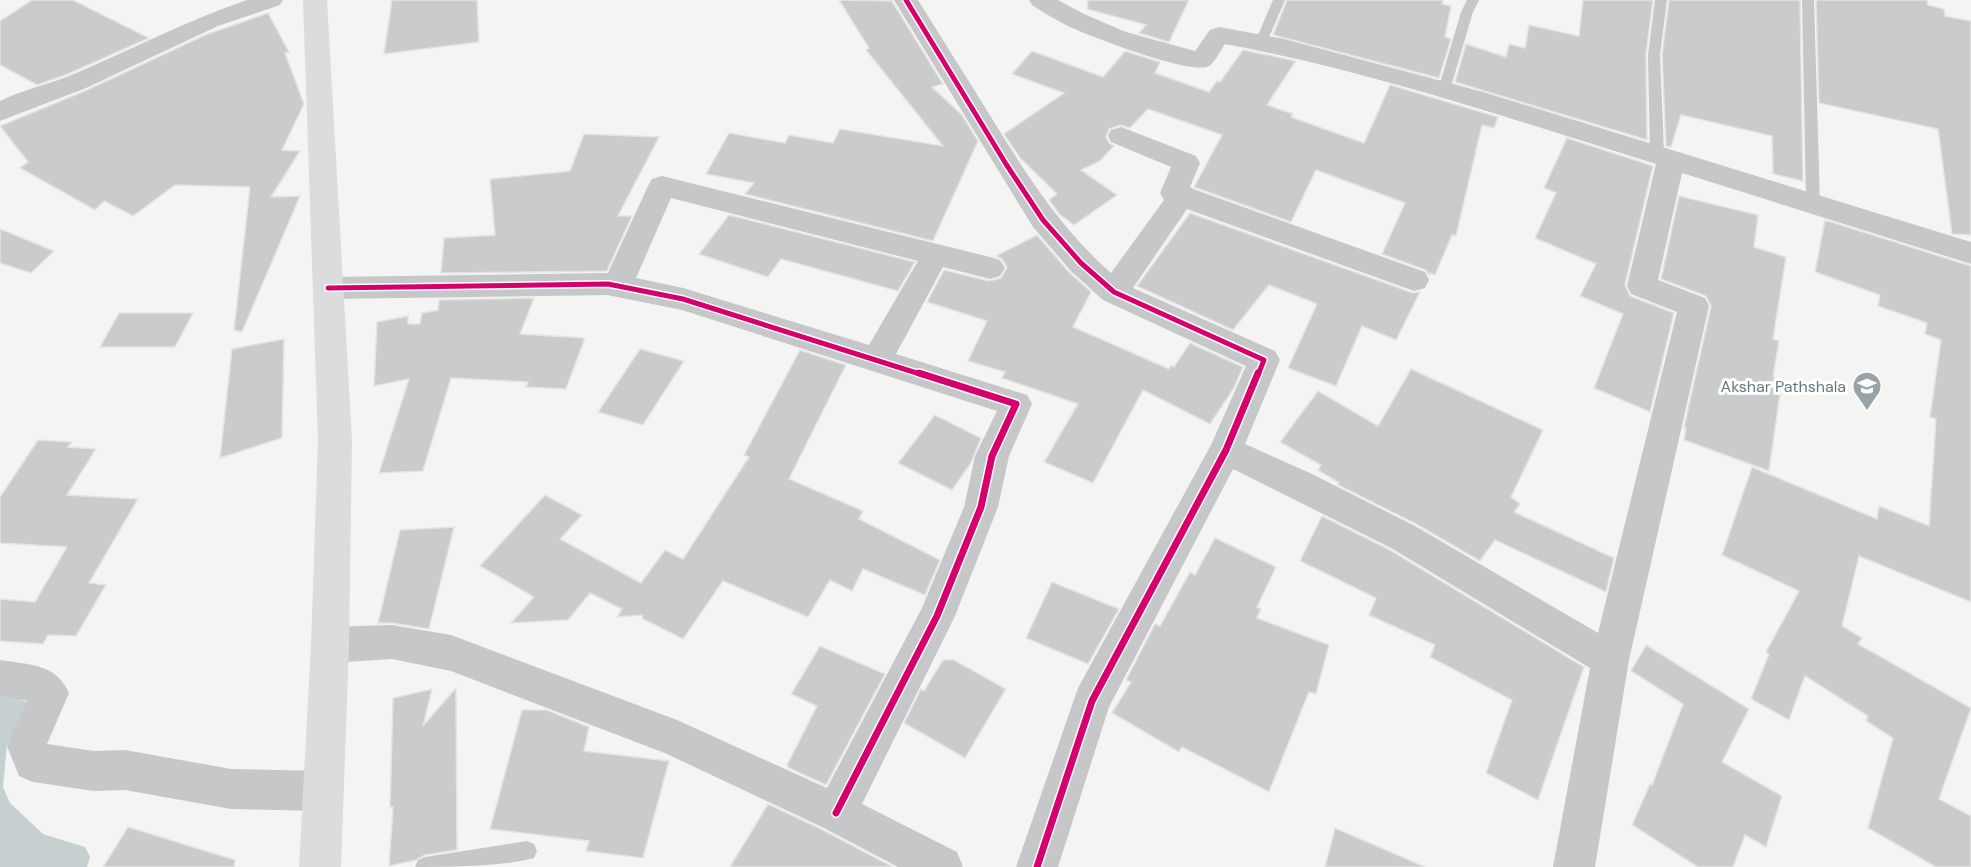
<svg xmlns="http://www.w3.org/2000/svg" width="1971" height="867" font-family="'DM Sans',sans-serif">
<rect width="100%" height="100%" fill="#f4f4f3"/>
<polygon fill="#c6d0d1" points="0,693 35,705 7,744 3,787 10,803 43,834 85,847 90,857 87,867 0,867"/>
<g fill="#cacbcb" stroke="#e4e4e3" stroke-width="1.5">
<polygon points="32,0 73,0 149,38 68,74 37,85 0,65 0,21"/>
<polygon points="392,0 477,0 479,42 384,54"/>
<polygon points="839,0 892,1 943,84 932,87 962,115 978,141 933,241 745,194 754,183 706,174 729,133 785,143 789,135 833,143 840,129 943,146 866,50 869,48"/>
<polygon points="1088,0 1189,0 1169,42 1139,33 1146,25 1087,9"/>
<polygon points="1287,0 1443,0 1442,4 1451,6 1445,37 1451,39 1439,78 1273,35"/>
<polygon points="1583,0 1653,0 1646,55 1647,140 1455,82 1466,44 1506,57 1509,44 1525,48 1529,25 1579,36"/>
<polygon points="1669,0 1800,0 1803,181 1773,174 1772,136 1681,115 1671,147 1666,146 1662,55"/>
<polygon points="1816,0 1927,0 1928,5 1944,9 1945,16 1971,21 1971,235 1952,234 1938,129 1819,103"/>
<polygon points="268,13 289,52 285,53 304,104 282,150 300,151 271,197 300,196 242,332 234,330 250,187 175,185 133,216 104,201 95,210 20,168 28,162 0,126 87,90 205,35"/>
<polygon points="1243,50 1296,61 1267,105 1293,114 1291,117 1364,143 1390,85 1498,117 1494,128 1482,125 1456,236 1452,235 1435,275 1430,273 1429,275 1426,270 1382,254 1405,203 1316,170 1291,222 1194,187 1222,135 1148,109 1130,128 1120,125 1109,129 1106,137 1109,143 1114,146 1100,161 1081,170 1117,195 1074,225 1059,214 1049,200 1057,194 1020,158 1004,134 1064,93 1012,74 1032,51 1103,77 1125,51 1160,62 1155,73 1209,92 1217,81 1220,82"/>
<polygon points="584,134 659,137 618,216 632,216 607,271 441,273 444,238 495,235 490,179 570,171"/>
<polygon points="1567,138 1653,166 1625,285 1630,296 1674,313 1650,412 1594,388 1623,314 1580,296 1596,264 1535,238 1556,193 1544,188"/>
<polygon points="1679,196 1758,215 1754,247 1786,257 1773,339 1779,341 1773,377 1782,380 1769,471 1684,440 1686,428 1684,427 1711,306 1706,296 1661,279"/>
<polygon points="1190,213 1413,293 1420,292 1396,340 1362,326 1336,386 1288,368 1317,304 1269,285 1233,330 1137,286"/>
<polygon points="729,215 915,262 898,291 781,259 768,277 699,254"/>
<polygon points="1825,220 1971,266 1971,602 1859,556 1842,626 1862,638 1858,644 1971,708 1939,799 1971,816 1971,867 1936,867 1868,828 1893,738 1866,721 1868,716 1805,676 1789,720 1751,699 1769,654 1766,652 1799,591 1722,555 1752,467 1877,519 1879,506 1929,526 1936,419 1930,417 1941,340 1925,334 1927,323 1878,306 1880,295 1815,272"/>
<polygon points="0,229 54,251 31,273 0,263"/>
<polygon points="1037,235 1069,272 1091,292 1073,327 1169,369 1171,365 1174,367 1190,343 1243,367 1234,388 1210,424 1143,390 1093,483 1044,462 1078,404 1002,378 1005,372 968,361 987,321 927,302 944,270 989,281 1001,278 1007,267 1002,259 996,256"/>
<polygon points="534,298 520,334 585,338 566,389 526,387 528,382 451,378 423,471 379,473 409,379 374,386 377,322 408,316 408,324 420,324 422,313 438,310 439,300"/>
<polygon points="119,313 193,313 175,347 100,347"/>
<polygon points="284,339 282,438 220,458 232,349"/>
<polygon points="640,349 684,361 643,425 598,412"/>
<polygon points="800,350 846,365 789,479 863,511 859,519 940,560 925,595 863,569 852,591 830,580 808,617 723,581 683,639 643,619 642,615 617,617 622,609 590,593 568,620 511,623 534,597 480,566 545,495 582,515 560,539 641,583 665,550 683,559 749,457 744,455"/>
<polygon points="1411,369 1543,430 1511,497 1520,504 1514,512 1614,558 1606,592 1495,540 1480,561 1416,524 1338,485 1339,483 1318,470 1321,465 1280,442 1318,391 1378,426"/>
<polygon points="935,415 981,438 971,463 952,490 898,463"/>
<polygon points="38,440 72,442 68,447 96,449 67,495 138,499 89,583 106,585 76,636 48,635 43,644 0,641 0,599 35,602 67,547 0,543 0,497"/>
<polygon points="1322,516 1390,550 1584,667 1538,800 1486,773 1512,700 1430,657 1435,645 1369,615 1376,598 1300,561"/>
<polygon points="454,527 429,629 392,623 378,623 400,530"/>
<polygon points="1215,538 1276,567 1257,607 1261,609 1257,618 1329,645 1316,694 1309,692 1269,792 1182,747 1179,752 1112,713 1131,682 1126,680 1155,624 1160,626 1190,572 1195,575"/>
<polygon points="1052,582 1119,609 1088,664 1026,638"/>
<polygon points="1646,645 1749,709 1722,762 1782,796 1766,847 1745,835 1733,867 1698,867 1632,825 1650,784 1652,785 1683,704 1631,671"/>
<polygon points="820,646 885,674 826,785 789,768 787,765 817,706 791,694"/>
<polygon points="943,660 954,660 1006,689 965,758 904,723 921,689 924,691"/>
<polygon points="456,688 457,850 425,855 416,860 389,866 393,807 390,807 393,698 432,689 423,726"/>
<polygon points="522,710 547,710 589,727 584,751 669,761 643,858 586,851 589,841 490,829"/>
<polygon points="768,804 819,828 893,867 730,867"/>
<polygon points="128,827 235,860 234,867 103,867"/>
<polygon points="1335,828 1425,867 1325,867"/>
</g>
<g fill="none" stroke-linecap="round" stroke-linejoin="round">
<g fill="#c5c7c8" fill-rule="evenodd">
<polygon points="1273,0 1285,0 1267,42 1261,46 1257,45 1255,42"/>
<polygon points="1467,0 1479,0 1473,12 1450,90 1444,94 1438,90 1461,12"/>
<polygon points="1655,0 1667,0 1660,55 1664,153 1657,158 1650,153 1648,55"/>
<polygon points="1802,0 1814,0 1820,203 1813,208 1806,203"/>
<path d="M527,841L534,844L537,851L534,858C498,867 453,867 415,867L418,860L425,857Z"/>
</g>
<g fill="#c5c7c8" fill-rule="evenodd">
<path d="M247,0H283L280,5L218,26L86,88L0,121V101C22,90 46,85 69,76C129,51 185,21 247,0Z"/>
<path d="M894,0H918C942,39 967,78 991,117C1026,174 1061,229 1111,273L1164,200L1160,193L1171,167L1111,142L1108,136L1111,130L1121,127L1196,156L1200,163L1190,187L1193,189L1425,272L1429,280L1425,288L1414,291L1187,209L1133,288L1275,351L1280,360L1245,444L1310,473L1415,526L1598,633L1677,312L1631,294L1627,286L1656,164C1514,120 1372,71 1225,44C1221,50 1215,62 1209,66C1192,76 1089,36 1068,26C1056,20 1044,13 1032,5L1029,0H1058L1084,14L1126,32L1195,51L1210,30L1219,27L1284,39L1483,92L1971,242V264L1682,173L1658,280L1705,298L1709,306L1629,660L1595,867H1553L1590,668L1391,548L1233,469L1109,707L1058,867H1016L1078,688L1211,445L1246,366L1103,300L1071,271L1033,227Z"/>
<path d="M662,176L990,257L1000,260L1005,268L1000,276L990,279L943,267L896,354L1027,395L1032,404L1009,456L998,507L955,616L862,804L957,852L963,867H898L822,827L667,754L451,671L392,659L330,663L317,657L311,645L317,633L330,627L392,625L451,635L677,720L827,788L922,608L964,507L975,456L997,411L682,310L607,295L328,299L317,296L313,288L317,280L328,277L608,273L648,186L652,179ZM671,198L918,261L869,345L683,288L636,278Z"/>
<path d="M0,660C29,665 56,663 69,693L47,744L94,751L125,750L231,769L323,771L337,777L343,791L337,805L323,811L231,809L125,790L94,791L33,782L19,776L7,746L27,701L0,696Z"/>
</g>
<polygon fill="#dbdcdd" fill-rule="evenodd" points="303,0 327,0 352,440 349,645 341,867 299,867 311,645 318,440"/>
<g stroke="#fff" stroke-width="8">
<g id="cycleway-far1">
<polyline points="906,0 1006,164 1043,220 1081,263 1114,292 1264,360 1258,375"/>
<polyline points="328,288 608,284 683,299 923,375"/>
</g>
</g>
<g stroke="#fff" stroke-width="10">
<g id="cycleway">
<polyline points="836,813 937,616 981,507 992,456 1016,404 919,373"/>
<polyline points="1037,867 1092,701 1226,450 1258,373"/>
</g>
</g>
<use href="#cycleway-far1" stroke="#d6006c" stroke-width="5"/>
<use href="#cycleway" stroke="#d6006c" stroke-width="7"/>
</g>
<defs>
<g id="school-pin" transform="scale(1.5)"><path d="M0 17L-7.5 6A9.5 9.5 0 1 1 7.5 6Z" fill="#99a3a8" stroke="#fff"/><path d="M0-5L7-2L0 1L-7-2ZM-4 1L0 2.5L4 1V4Q0 6-4 4Z" fill="#fff"/></g>
</defs>
<g fill-rule="evenodd">
<use href="#school-pin" x="1867" y="386"/>
</g>
<g text-anchor="middle" dominant-baseline="central" stroke-width="6" stroke-linejoin="round" paint-order="stroke">
<g font-size="16" fill="#68787f" stroke="#fff" text-anchor="end">
<text x="1846" y="386">Akshar Pathshala</text>
</g>
</g>
</svg>
